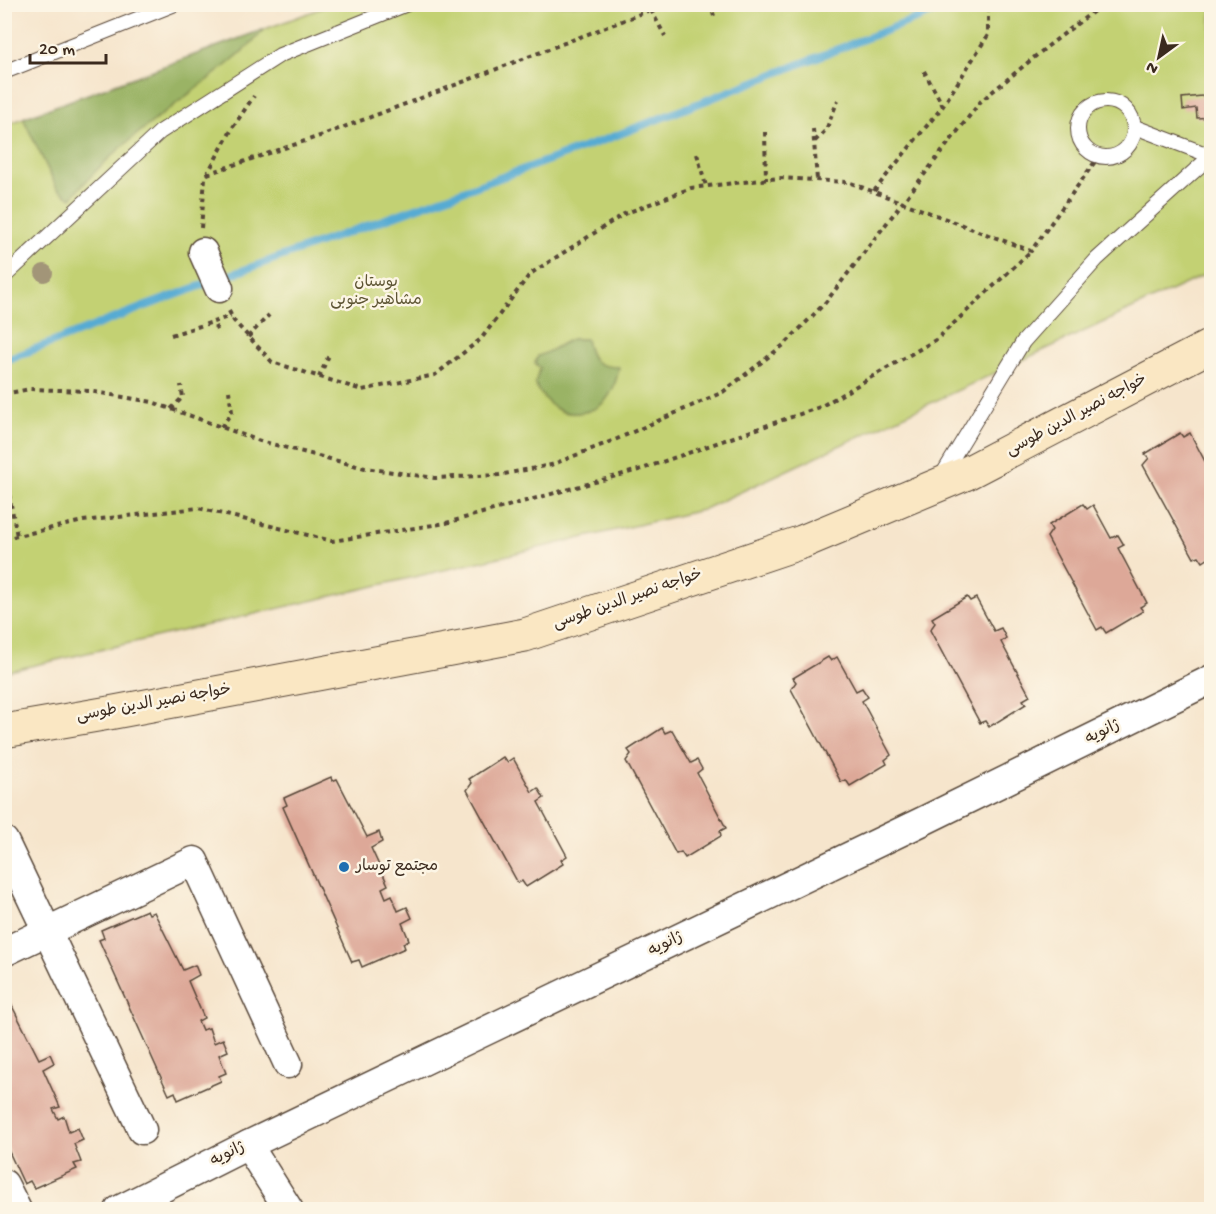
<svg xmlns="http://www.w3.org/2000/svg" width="1216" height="1214" font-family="'Gochi Hand','Playpen Sans Arabic',sans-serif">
<rect width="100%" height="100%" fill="#fcf5e5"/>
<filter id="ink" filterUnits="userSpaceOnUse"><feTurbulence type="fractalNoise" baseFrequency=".0167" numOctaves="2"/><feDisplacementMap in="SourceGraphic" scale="12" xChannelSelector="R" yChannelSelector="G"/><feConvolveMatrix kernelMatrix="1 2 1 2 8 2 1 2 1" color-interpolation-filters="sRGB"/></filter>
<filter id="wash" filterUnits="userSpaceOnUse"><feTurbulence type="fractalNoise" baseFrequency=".008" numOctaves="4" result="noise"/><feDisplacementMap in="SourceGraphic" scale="24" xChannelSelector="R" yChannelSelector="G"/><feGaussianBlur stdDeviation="1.35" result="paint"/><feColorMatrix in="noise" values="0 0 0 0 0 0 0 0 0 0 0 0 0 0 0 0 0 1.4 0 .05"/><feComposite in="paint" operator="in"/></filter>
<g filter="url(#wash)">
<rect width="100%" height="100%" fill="#f6e5cc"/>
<polygon fill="#c3d173" stroke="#7f7e48" stroke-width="1.5" points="330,5 1211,5 1211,272 702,510 5,672 5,125"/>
<g fill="#9ab365" stroke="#6a6e42" stroke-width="1.5">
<path d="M265,29C234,63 195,88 159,117C127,141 97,167 71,198L57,188L23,118Z"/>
<path d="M572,339H586C590,361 596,367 619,367C617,379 614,391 605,401C594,413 571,417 557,409C548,404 539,393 535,384L540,368L535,363L538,356C551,352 559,344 572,339Z"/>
</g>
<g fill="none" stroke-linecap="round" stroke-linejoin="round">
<g stroke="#57abd3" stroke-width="8">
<polyline points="222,278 607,139 954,4"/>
<polyline points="4,361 146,306 211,282"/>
</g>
</g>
<g id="blocks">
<g fill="#dda898">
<polygon points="1212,95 1212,117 1197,118 1196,108 1183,110 1182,98"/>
<polygon points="1180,433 1183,437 1190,433 1208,467 1212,465 1212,556 1203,562 1199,556 1194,558 1143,465 1149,458 1145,454"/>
<polygon points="1083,504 1087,509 1093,505 1111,538 1118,535 1124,545 1118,548 1147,603 1140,607 1143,611 1106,633 1102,627 1097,630 1047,537 1052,530 1049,525"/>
<polygon points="967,597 970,601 976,598 994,631 1001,628 1006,638 1001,642 1030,696 1023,700 1026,704 989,727 985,721 980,723 930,630 935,623 932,618"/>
<polygon points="828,657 831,661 837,657 856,691 862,688 868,697 862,701 891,755 885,760 887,764 850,786 846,780 841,782 791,689 796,682 793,678"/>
<polygon points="662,728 665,733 672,730 691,763 697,760 702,769 697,773 726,828 720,831 721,836 685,858 681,852 676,854 626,761 631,754 628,750"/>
<polygon points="503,757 507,762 513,758 532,792 538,788 544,798 538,802 567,856 561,860 563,864 526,887 522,881 518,883 467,790 472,783 469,779"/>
<polygon points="331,777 332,781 337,779 367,837 379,832 382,842 371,848 388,885 382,888 386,898 392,895 398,911 407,907 412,918 402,923 409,940 403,943 405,948 362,967 359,960 352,962 283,807 287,805 284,798"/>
<polygon points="147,910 149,914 154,912 183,970 195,965 199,975 188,981 204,1018 198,1021 202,1030 209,1028 214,1043 223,1039 228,1051 219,1055 226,1073 219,1076 221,1081 178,1100 175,1092 169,1095 99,940 104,938 101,930"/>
<polygon points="9,1000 39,1059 50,1054 54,1063 43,1069 60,1107 53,1109 58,1119 64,1116 69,1132 78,1128 83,1140 74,1144 81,1162 74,1164 77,1169 34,1188 30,1181 24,1184 4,1141 4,1002"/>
</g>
</g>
</g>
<g filter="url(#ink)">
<use href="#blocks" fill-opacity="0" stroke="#574638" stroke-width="1.5"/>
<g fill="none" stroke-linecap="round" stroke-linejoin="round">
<g stroke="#574638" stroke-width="16">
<g id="lane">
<polyline points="4,72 175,4"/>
<circle cx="1106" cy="129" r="28"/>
<polyline points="1135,127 1211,156"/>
<polyline points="4,277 160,132 280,55 407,4"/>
<polyline points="941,477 1023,342 1097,259 1212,155"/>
</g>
</g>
<g stroke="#574638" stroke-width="31">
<g id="street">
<polyline points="203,252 219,288"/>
<polyline points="4,841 142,1130"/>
<polyline points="4,952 194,861 288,1064"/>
<polyline points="248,1145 289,1210"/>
<polyline points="4,1184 17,1210"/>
<polyline points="119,1210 248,1145 921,822 1212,679"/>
</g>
</g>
<g stroke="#574638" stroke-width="35">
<polyline id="secondary" points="4,731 109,713 525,635 802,542 967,473 1212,345"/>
</g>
<g stroke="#574638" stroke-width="4" stroke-dasharray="4.5 4.5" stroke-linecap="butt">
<polyline points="710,4 714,16"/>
<polyline points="651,10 665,36"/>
<polyline points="924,71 943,106"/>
<polyline points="813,129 817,180"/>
<polyline points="765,132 766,180"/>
<polyline points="815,141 826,130 838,100"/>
<polyline points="697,154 706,186"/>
<polyline points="207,174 320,136 429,95 666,4"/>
<polyline points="874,191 943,106 988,35 988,4"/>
<polyline points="201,228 205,178 233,127 254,96"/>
<polyline points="229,311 234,321 272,362 362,390 435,375 481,339 530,274 624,214 691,188 779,178 848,182 1031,251 1099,156"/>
<polyline points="217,330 213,322 231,316"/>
<polyline points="171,335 213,322"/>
<polyline points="248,337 269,315"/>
<polyline points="319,377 330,353"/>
<polyline points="4,394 30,389 89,391 152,402 260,441 365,468 435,478 499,475 551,465 617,439 723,392 785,344 825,303 981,101 1048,46 1103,4"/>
<polyline points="171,409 183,397 181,385"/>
<polyline points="221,427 232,412 229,391"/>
<polyline points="4,468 17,536"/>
<polyline points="4,539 83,521 198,508 332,541 446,523 642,469 820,407 937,339 1031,251"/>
</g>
<use href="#lane" stroke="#fff" stroke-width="14"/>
<use href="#street" stroke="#fff" stroke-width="28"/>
<use href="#secondary" stroke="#fae7c3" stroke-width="33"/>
</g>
<circle fill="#a29578" cx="44" cy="273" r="9"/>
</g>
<circle fill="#1f6fb2" stroke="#fcf5e5" stroke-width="2" cx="344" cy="867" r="6"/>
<g text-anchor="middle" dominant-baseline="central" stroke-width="5" stroke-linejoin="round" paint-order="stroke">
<g font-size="16" fill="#5d5433" stroke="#fcf5e5">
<text x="376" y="283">بوستان<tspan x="376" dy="18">مشاهیر جنوبی</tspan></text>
</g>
<g font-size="16" fill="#3b2a1e" stroke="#fcf5e5">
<text transform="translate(1077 416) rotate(-28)">خواجه نصیر الدین طوسی</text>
<text transform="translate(628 600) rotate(-19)">خواجه نصیر الدین طوسی</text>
<text transform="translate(154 704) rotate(-10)">خواجه نصیر الدین طوسی</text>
<text transform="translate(1103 733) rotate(-26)">ژانویه</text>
<text transform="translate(666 945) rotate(-26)">ژانویه</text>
<text transform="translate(228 1155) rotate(-26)">ژانویه</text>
</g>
<g font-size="16" fill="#3b2a1e" stroke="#fcf5e5" text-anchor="start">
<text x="356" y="867">مجتمع توسار</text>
</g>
</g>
<rect width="1216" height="1214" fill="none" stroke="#fcf5e5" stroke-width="24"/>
<g transform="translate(1159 57) rotate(213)" stroke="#fcf5e5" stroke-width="4.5" paint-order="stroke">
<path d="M0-4.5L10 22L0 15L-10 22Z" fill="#3b2a1e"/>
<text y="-9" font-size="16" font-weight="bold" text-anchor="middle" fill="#3b2a1e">N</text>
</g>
<path d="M30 54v9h76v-9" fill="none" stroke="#3b2a1e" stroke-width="3"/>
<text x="39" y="54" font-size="18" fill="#3b2a1e" stroke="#fcf5e5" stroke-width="4.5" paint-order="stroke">20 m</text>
</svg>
